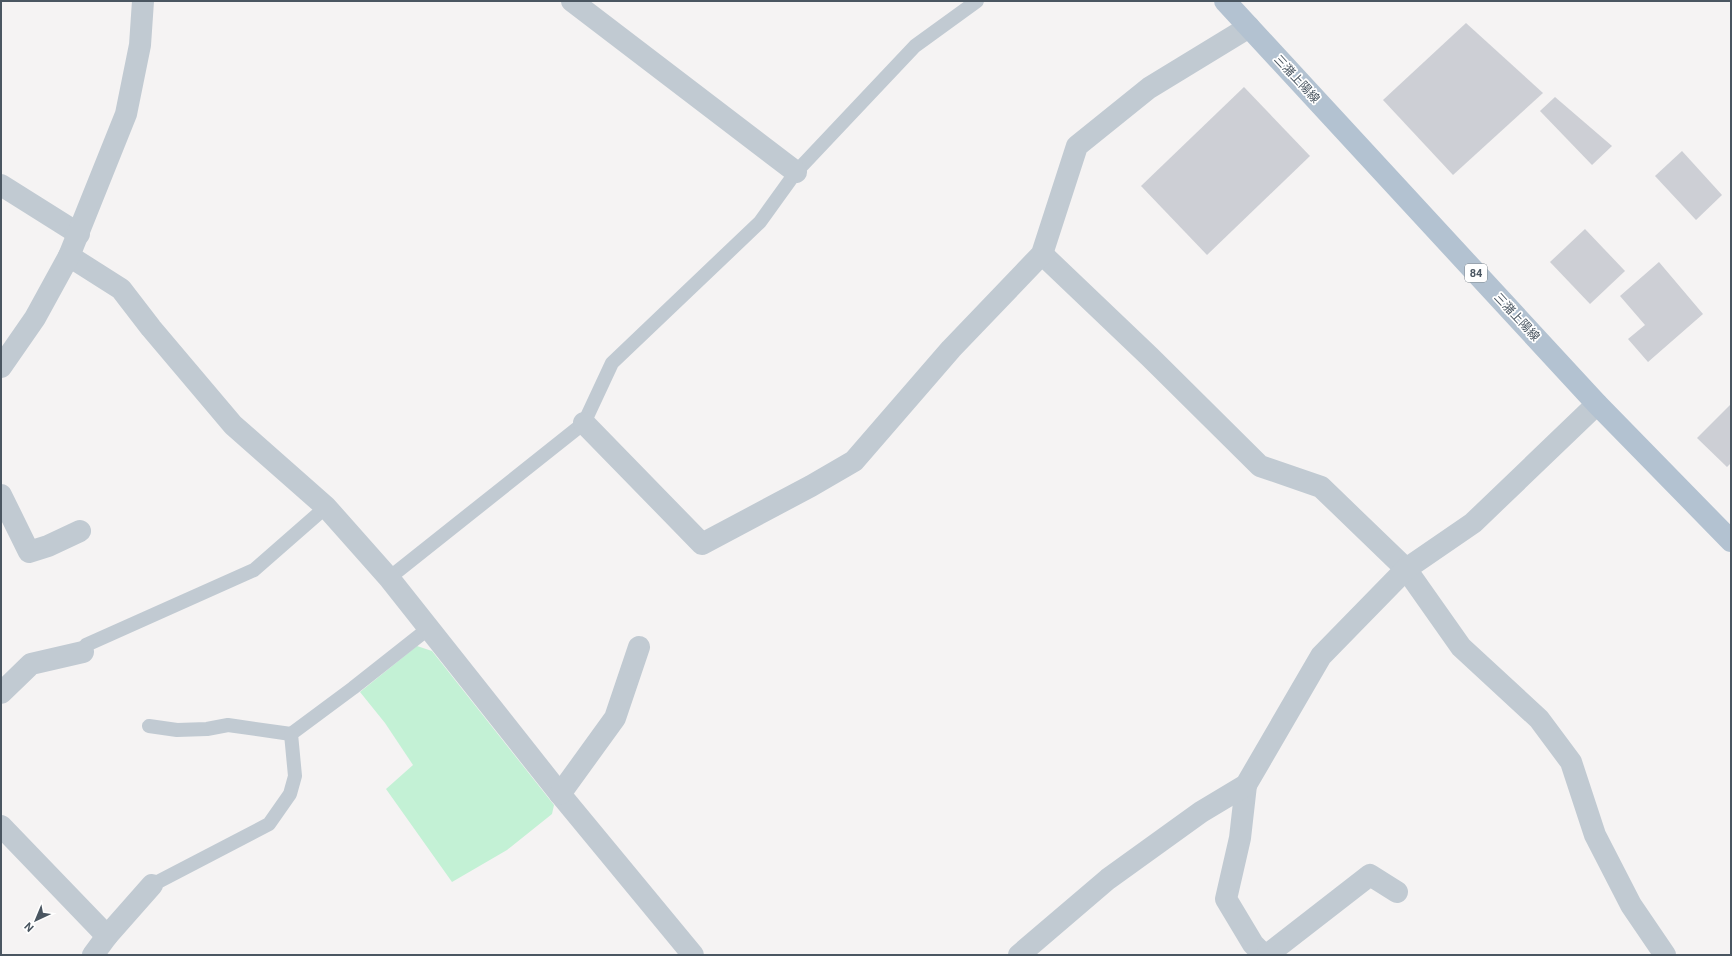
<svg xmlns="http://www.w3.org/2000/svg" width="1732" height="956" font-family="Roboto,'Noto Sans JP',sans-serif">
<rect width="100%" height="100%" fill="#f5f3f3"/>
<polygon fill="#c3f1d5" points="417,646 432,651 554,805 552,814 507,850 452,882 386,789 413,765 385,723 360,692"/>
<g fill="#cdcfd5">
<polygon points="1466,23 1543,93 1453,175 1383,100"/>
<polygon points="1244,87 1310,156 1207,255 1141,186"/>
<polygon points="1555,97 1612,146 1592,165 1540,111"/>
<polygon points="1682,151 1722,195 1696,220 1655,176"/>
<polygon points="1585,229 1625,271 1590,304 1550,262"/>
<polygon points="1659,262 1703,314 1648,362 1628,339 1645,325 1620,296"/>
<polygon points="1731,404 1731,463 1727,467 1697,438"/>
</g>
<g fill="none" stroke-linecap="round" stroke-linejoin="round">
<g stroke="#c1cad2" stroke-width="14">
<polyline points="389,578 584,423 612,363 760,222 796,172 915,46 977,1"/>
<polyline points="79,653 86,645 254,570 326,507"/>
<polyline points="149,726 177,730 207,729 228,725 291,734"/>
<polyline points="152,885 269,824 290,794 295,776 291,734 353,688 429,628"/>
</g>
<g stroke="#c1cad2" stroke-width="22">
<polyline points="572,1 796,172"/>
<polyline points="1,185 79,234"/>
<polyline points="1042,254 1150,357 1260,466 1321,487 1406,569 1461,647 1539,719 1571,762 1595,835 1631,905 1665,955"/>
<polyline points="69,256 121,289 151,328 233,425 326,507 389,578 560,794 693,955"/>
<polyline points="584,423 702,544 811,486 854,461 951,349 1042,254 1077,146 1149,88 1249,27"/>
<polyline points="1,495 29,552 48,546 80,531"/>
<polyline points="1,693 31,664 83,652"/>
<polyline points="1246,785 1240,838 1226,899 1253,944 1264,955"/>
<polyline points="560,794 615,718 639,647"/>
<polyline points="1,826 107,936"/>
<polyline points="93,955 107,936 152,885"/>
<polyline points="1019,955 1108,879 1201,812 1246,785 1321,656 1406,569 1473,523 1597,404"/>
<polyline points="1267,955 1370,875 1397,892"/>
</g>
<polyline stroke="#c1cad2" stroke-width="22" points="1,367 35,318 69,256 126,114 140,45 143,1"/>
<polyline stroke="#b3c2d1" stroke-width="22" points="1225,1 1597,404 1731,541"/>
</g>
<g text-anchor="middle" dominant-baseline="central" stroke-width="3.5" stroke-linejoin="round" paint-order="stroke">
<rect fill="#fff" stroke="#808990" stroke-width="1" x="1465" y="264" width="22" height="18" rx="3"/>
<g font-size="11" font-weight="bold" fill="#4a5661">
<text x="1476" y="273">84</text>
</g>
<g font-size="12" fill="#4a5661" stroke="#fff">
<text transform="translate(1297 79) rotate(47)">三潴上陽線</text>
<text transform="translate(1517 317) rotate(47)">三潴上陽線</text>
</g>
</g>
<rect width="1732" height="956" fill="none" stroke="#4a5661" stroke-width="4"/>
<g transform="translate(36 920) rotate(224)" stroke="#ffffff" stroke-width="3" paint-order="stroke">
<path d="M0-3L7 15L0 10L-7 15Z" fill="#4a5661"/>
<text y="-6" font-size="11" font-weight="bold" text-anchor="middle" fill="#4a5661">N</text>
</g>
</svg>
